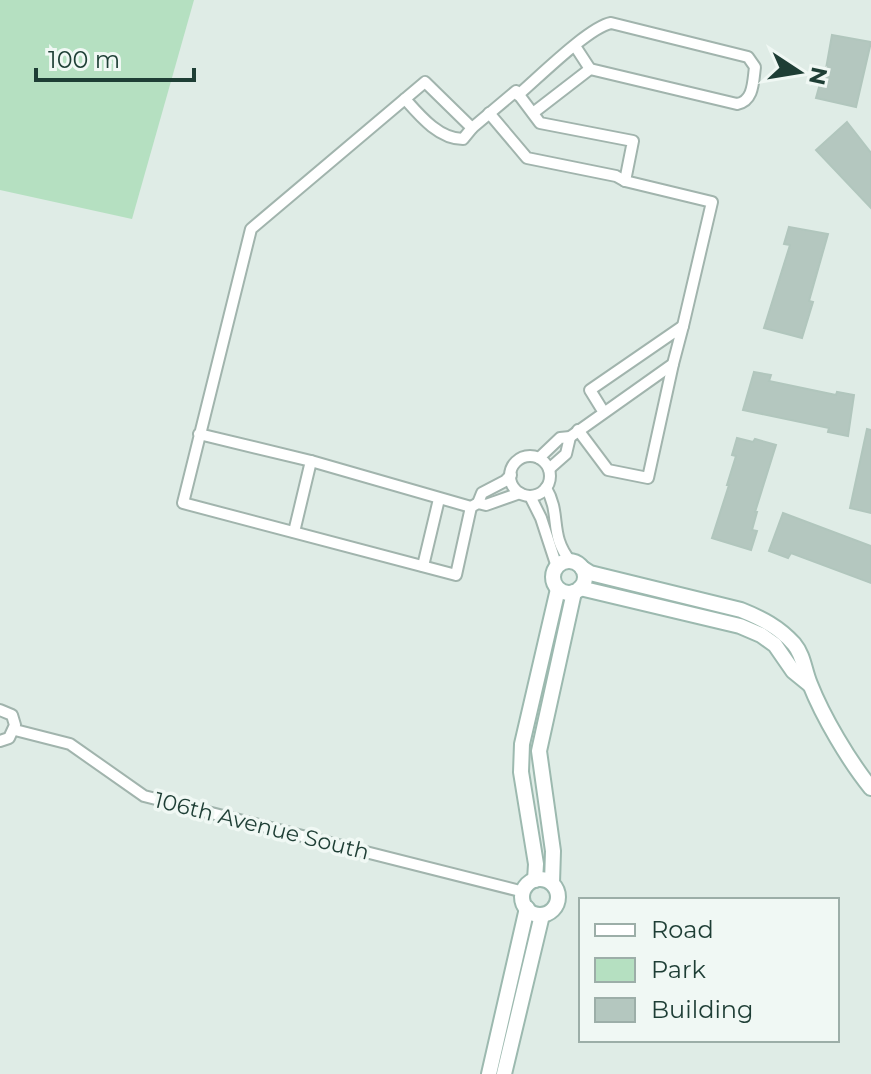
<svg xmlns="http://www.w3.org/2000/svg" width="871" height="1074" font-family="Montserrat,sans-serif">
<rect width="100%" height="100%" fill="#dfece6"/>
<polygon fill="#b5e0c1" points="0,0 194,0 132,219 0,190"/>
<g fill="#b4c7bf" stroke="#b1c6bd" stroke-width="2">
<polygon points="832,35 871,42 856,107 816,98 821,80 824,80"/>
<polygon points="847,122 871,153 871,208 816,150"/>
<polygon points="789,227 828,234 809,301 813,302 802,338 764,328 790,245 784,244"/>
<polygon points="754,372 771,375 769,381 836,395 837,392 854,395 848,436 828,432 829,428 743,410"/>
<polygon points="867,429 871,430 871,513 850,508"/>
<polygon points="737,438 753,442 755,439 776,445 755,512 757,512 752,530 757,531 751,550 712,538 729,485 727,485 736,456 732,455"/>
<polygon points="783,513 871,546 871,583 791,553 788,558 769,551"/>
</g>
<g fill="none" stroke-linecap="round" stroke-linejoin="round">
<g stroke="#a1b4ad" stroke-width="14">
<g id="street">
<polyline points="575,46 590,69"/>
<path d="M518,95C538,78 589,27 611,23L748,57L755,67C753,81 754,101 737,104L590,69L533,113"/>
<path d="M405,99C420,116 439,139 463,139L472,128"/>
<polyline points="489,113 527,158 616,176 625,181"/>
<polyline points="578,430 608,470 648,478 673,364"/>
<polyline points="199,434 311,461 471,507 456,575 183,503 251,229 425,82 472,128 516,91 540,123 633,141 625,181 712,202 683,326"/>
<circle cx="530" cy="476" r="20"/>
<polyline points="539,458 560,438 570,437 673,364 683,326 590,390 603,411"/>
<polyline points="549,469 566,454 570,437"/>
<path d="M546,488C562,515 548,534 571,562"/>
<polyline points="530,496 541,518 557,567"/>
<polyline points="478,503 482,493 505,481 511,475"/>
<polyline points="471,507 478,503 486,505 520,493"/>
<polyline points="294,532 311,461"/>
<polyline points="423,566 439,499"/>
<polyline points="0,710 12,715 15,725 9,738 0,741"/>
<polyline points="15,730 70,744 144,796 524,892"/>
</g>
</g>
<g stroke="#9cb9af" stroke-width="18">
<g id="secondary">
<circle cx="569" cy="577" r="16"/>
<path d="M582,568L590,573L741,610C761,618 779,627 794,644C804,656 804,670 810,684C823,717 849,761 871,788"/>
<polyline points="580,588 740,626 761,635 775,645 793,671 809,684"/>
<circle cx="540" cy="897" r="18"/>
<polyline points="535,880 536,864 521,772 522,744 558,589"/>
<polyline points="552,883 553,851 539,751 574,592"/>
<polyline points="489,1074 527,908"/>
<polyline points="504,1074 542,915"/>
</g>
</g>
<use href="#street" stroke="#fff" stroke-width="10"/>
<use href="#secondary" stroke="#fff" stroke-width="14"/>
</g>
<g text-anchor="middle" dominant-baseline="central" stroke-width="7" stroke-linejoin="round" paint-order="stroke">
<g font-size="22" fill="#1e3e35" stroke="#f0f8f4">
<text transform="translate(262 826) rotate(14)">106th Avenue South</text>
</g>
</g>
<rect x="579" y="898" width="260" height="144" fill="#f0f8f4" stroke="#9caea8" stroke-width="2"/>
<rect x="595" y="924" width="40" height="12" fill="#ffffff" stroke="#9caea8" stroke-width="2"/>
<text x="651" y="938" font-size="24" fill="#1e3e35">Road</text>
<rect x="595" y="958" width="40" height="24" fill="#b5e0c1" stroke="#9caea8" stroke-width="2"/>
<text x="651" y="978" font-size="24" fill="#1e3e35">Park</text>
<rect x="595" y="998" width="40" height="24" fill="#b4c7bf" stroke="#9caea8" stroke-width="2"/>
<text x="651" y="1018" font-size="24" fill="#1e3e35">Building</text>
<g transform="translate(799 72) rotate(102)" stroke="#f0f8f4" stroke-width="6" paint-order="stroke">
<path d="M0-6L14 30L0 20L-14 30Z" fill="#1e3e35"/>
<text y="-12" font-size="22" font-weight="bold" text-anchor="middle" fill="#1e3e35">N</text>
</g>
<path d="M36 68v12h158v-12" fill="none" stroke="#1e3e35" stroke-width="4"/>
<text x="48" y="68" font-size="24" fill="#1e3e35" stroke="#f0f8f4" stroke-width="6" paint-order="stroke">100 m</text>
</svg>
